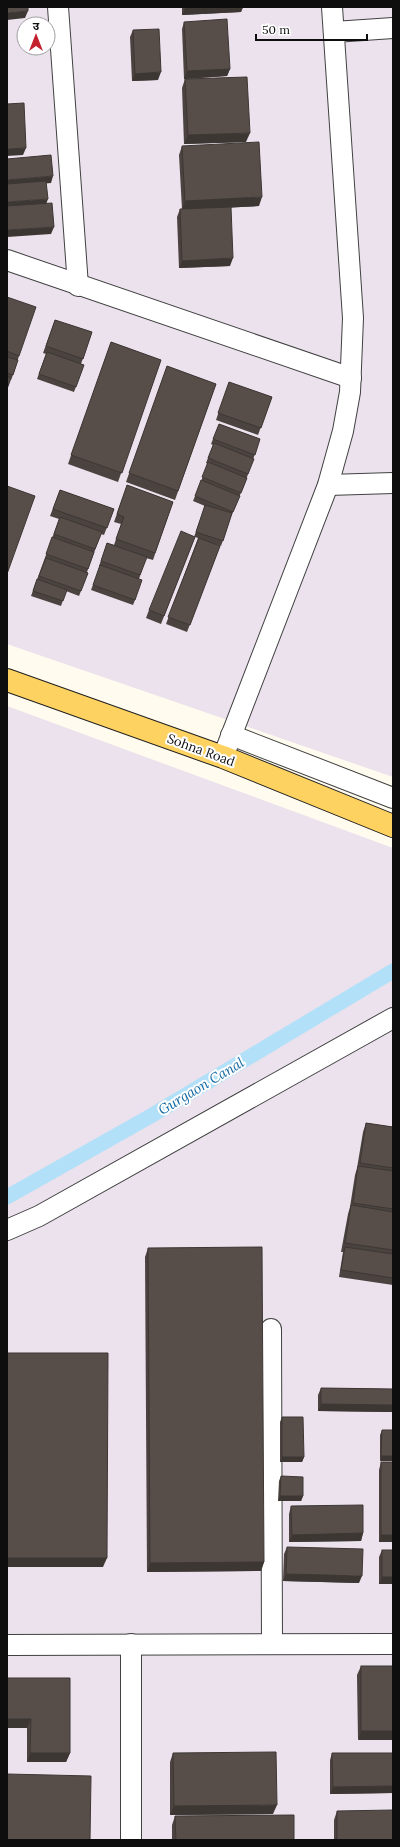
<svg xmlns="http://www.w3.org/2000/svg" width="400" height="1847" font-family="Lora,'Noto Sans Devanagari',serif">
<rect width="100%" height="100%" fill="#fffbee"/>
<g fill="#ebe2ed" fill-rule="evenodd">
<path d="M7,7H393V777L7,644ZM24,24H48V48H24Z"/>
<polygon points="7,706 393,848 393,1840 7,1840"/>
</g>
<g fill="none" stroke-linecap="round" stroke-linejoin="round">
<polyline stroke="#b1e0f8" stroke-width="15" points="7,1197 149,1117 393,971"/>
<g stroke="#414141" stroke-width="22">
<g id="minor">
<polyline points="58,7 78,286"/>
<polyline points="334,32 393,28"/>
<polyline points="7,260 351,378"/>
<polyline points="328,485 393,483"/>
<polyline points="231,735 393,798"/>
<polyline points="223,757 328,485 343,431 350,392 353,318 332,7"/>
<polyline points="7,1230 39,1216 393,1018"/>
<polyline points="271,1329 272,1644"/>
<polyline points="131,1644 131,1840"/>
<polyline points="7,1645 393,1644"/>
</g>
</g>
<g stroke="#1f1f1f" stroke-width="24">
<polyline id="major" points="7,680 223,757 393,826"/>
</g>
<use href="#minor" stroke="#fff" stroke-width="20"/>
<use href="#major" stroke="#fdd261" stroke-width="22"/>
</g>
<g fill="#4b4340">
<polygon points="182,7 243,7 241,12 182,15"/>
<polygon points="184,22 230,69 227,76 184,79 182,29"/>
<polygon points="133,30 158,80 132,81 130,37"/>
<polygon points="185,79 246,142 184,144 182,88"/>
<polygon points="182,146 259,206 201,209 230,266 179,268 177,217 180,209 182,209 179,155"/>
<polygon points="7,297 19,356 13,375 11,380 10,380 7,389"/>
<polygon points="55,320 92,332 81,364 84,365 74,392 37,379 46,354 43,353"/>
<polygon points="111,342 161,360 118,482 68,464"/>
<polygon points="167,366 216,384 175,500 126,482"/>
<polygon points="229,382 272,397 258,435 216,420"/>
<polygon points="219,424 260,439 245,483 231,517 221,546 212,543 220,546 187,632 166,624 198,538 195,537 161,624 146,618 149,610 194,537 205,506 193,501 208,464 206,463 213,445 211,444"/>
<polygon points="127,485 173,502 153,560 146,558 139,579 135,600 133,605 91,590 100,566 99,566 107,543 114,545 121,524 114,522"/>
<polygon points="60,490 114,509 104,535 101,534 87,572 88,573 79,596 66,591 61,606 31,596 59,519 50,516"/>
<polygon points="366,1123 393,1127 393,1285 339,1277 343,1252 341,1252 348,1214 350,1207 355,1175 357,1168 363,1132"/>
<polygon points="148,1248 264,1562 261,1571 147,1572 145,1257"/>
<polygon points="321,1388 393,1389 393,1412 318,1411 318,1395"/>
<polygon points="282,1417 304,1457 302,1462 280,1462 280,1422"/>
<polygon points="382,1430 393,1430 380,1461 380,1435"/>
<polygon points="381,1462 393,1542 379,1542 379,1470"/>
<polygon points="281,1476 303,1496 301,1501 278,1501 279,1481"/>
<polygon points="291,1506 363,1533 361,1541 289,1542 289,1514"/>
<polygon points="287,1547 359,1583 283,1581 284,1554"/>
<polygon points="382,1550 393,1550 393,1584 379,1584 379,1557"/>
<polygon points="361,1666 393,1666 358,1740 357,1675"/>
<polygon points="7,1678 70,1753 66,1762 27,1762 27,1728"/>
<polygon points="173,1753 273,1814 170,1815 170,1762"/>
<polygon points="332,1753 393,1753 393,1793 330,1794 330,1760"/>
<polygon points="337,1811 393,1840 334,1840 334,1820"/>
<polygon points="175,1816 294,1840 172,1840 172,1825"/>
</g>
<g fill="#3d3734">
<polygon points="202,7 243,7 241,12 182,15 185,8"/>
<polygon points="28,11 25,18 7,20 7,13"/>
<polygon points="230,69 227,76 184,79 187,71"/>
<polygon points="161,72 158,80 132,81 135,74"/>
<polygon points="250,133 246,142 184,144 188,135"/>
<polygon points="26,148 23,155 7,156 7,149"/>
<polygon points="53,176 51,183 7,187 7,180"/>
<polygon points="262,197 259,206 182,210 185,201"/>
<polygon points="48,199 45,207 7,209 7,202"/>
<polygon points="54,227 51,234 7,237 7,230"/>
<polygon points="233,258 230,266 179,268 182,261"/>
<polygon points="321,1404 393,1405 393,1412 318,1411"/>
<polygon points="381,1456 393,1456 393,1461 380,1461"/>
<polygon points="282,1457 304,1457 302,1462 280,1462"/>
<polygon points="280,1496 303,1496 301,1501 278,1501"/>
<polygon points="363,1533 361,1541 289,1542 292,1535"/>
<polygon points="381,1535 393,1535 393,1542 379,1542"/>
<polygon points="7,1558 107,1558 103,1567 7,1567"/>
<polygon points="264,1562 261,1571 147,1572 150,1563"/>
<polygon points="286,1574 362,1576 359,1583 283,1581"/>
<polygon points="382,1577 393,1577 393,1584 379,1584"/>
<polygon points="7,1719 31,1719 27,1728 7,1728"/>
<polygon points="361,1731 393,1731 393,1740 358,1740"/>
<polygon points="30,1753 70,1753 66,1762 27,1762"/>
<polygon points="393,1786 393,1793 330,1794 333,1787"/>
<polygon points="277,1805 273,1814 170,1815 174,1806"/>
</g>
<g fill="#574e4a" stroke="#3d3734">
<polygon points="7,7 28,7 28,11 7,13"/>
<polygon points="185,7 202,7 185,8"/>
<polygon points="227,19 230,69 187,71 184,22"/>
<polygon points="159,29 161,72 135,74 133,30"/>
<polygon points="247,77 250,133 188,135 185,79"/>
<polygon points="24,103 26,148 7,149 7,104"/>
<polygon points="259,142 262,197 185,201 182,146"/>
<polygon points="51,155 53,176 7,180 7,159"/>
<polygon points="46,181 48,199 7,202 7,184"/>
<polygon points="52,203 54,227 7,230 7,206"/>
<polygon points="231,207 233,258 182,261 180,209"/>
<polygon points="7,297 36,307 19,356 7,351"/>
<polygon points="55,320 92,332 83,359 46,346"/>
<polygon points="111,342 161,360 122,473 71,455"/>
<polygon points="47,352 84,365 76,387 39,374"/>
<polygon points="7,357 18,360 13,375 7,373"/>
<polygon points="167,366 216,384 178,491 129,473"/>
<polygon points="7,376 11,378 7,389"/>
<polygon points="229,382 272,397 261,428 218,413"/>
<polygon points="219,424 260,439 255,455 213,439"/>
<polygon points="214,443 254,459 248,474 208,458"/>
<polygon points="208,462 247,478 241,493 202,477"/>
<polygon points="201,480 240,496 233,512 195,496"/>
<polygon points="127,485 173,502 155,553 116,539 124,517 117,514"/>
<polygon points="7,486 35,496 7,574"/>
<polygon points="60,490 114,509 107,528 53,509"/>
<polygon points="205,505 232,513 223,541 196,532"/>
<polygon points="60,517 102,532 95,549 54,534"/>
<polygon points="181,531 195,537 164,616 149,610"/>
<polygon points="52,537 94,552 88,569 46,554"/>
<polygon points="199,538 220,546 190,625 168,617"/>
<polygon points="107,543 147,557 140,575 101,561"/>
<polygon points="46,558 88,573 81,591 39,576"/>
<polygon points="100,565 142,580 135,600 93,585"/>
<polygon points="37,579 67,590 63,601 33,591"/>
<polygon points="366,1123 393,1127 393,1168 360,1163"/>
<polygon points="358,1166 393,1171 393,1209 353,1203"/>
<polygon points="351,1205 393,1212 393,1250 345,1243"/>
<polygon points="262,1247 264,1562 150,1563 148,1248"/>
<polygon points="345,1247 393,1254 393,1278 341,1270"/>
<polygon points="7,1353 108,1353 107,1558 7,1558"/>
<polygon points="321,1388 393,1389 393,1405 321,1404"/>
<polygon points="282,1417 303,1417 304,1457 282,1457"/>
<polygon points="382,1430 393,1430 393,1456 381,1456"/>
<rect x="381" y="1462" width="12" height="73"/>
<polygon points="281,1476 303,1477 303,1496 280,1496"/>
<polygon points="363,1505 363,1533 292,1535 291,1506"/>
<polygon points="287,1547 363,1549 362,1576 286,1574"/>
<rect x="382" y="1550" width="11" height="27"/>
<rect x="361" y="1666" width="32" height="65"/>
<polygon points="7,1678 70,1678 70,1753 30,1753 31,1719 7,1719"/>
<polygon points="276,1752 277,1805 174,1806 173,1753"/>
<polygon points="332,1753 393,1753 393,1786 333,1787"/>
<polygon points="7,1774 91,1776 90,1840 7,1840"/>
<polygon points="393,1810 393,1840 337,1840 337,1811"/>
<polygon points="294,1815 294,1840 176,1840 175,1816"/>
</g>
<g text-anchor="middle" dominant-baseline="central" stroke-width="4" stroke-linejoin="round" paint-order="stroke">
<g font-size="13" fill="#0e0e0e" stroke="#fff">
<text transform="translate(201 750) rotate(20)">Sohna Road</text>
</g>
<g font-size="14" font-style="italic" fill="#1369a4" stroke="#fff">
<text transform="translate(201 1086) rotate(-31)">Gurgaon Canal</text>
</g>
</g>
<rect width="400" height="1847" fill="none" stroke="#0e0e0e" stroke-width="16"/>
<g transform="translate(36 36)"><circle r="19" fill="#ffffff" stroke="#9f9f9f"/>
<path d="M0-3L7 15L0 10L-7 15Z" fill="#c3212d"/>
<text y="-6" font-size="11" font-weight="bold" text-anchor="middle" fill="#0e0e0e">उ</text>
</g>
<path d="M256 34v6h111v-6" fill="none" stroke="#0e0e0e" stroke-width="2"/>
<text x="262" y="34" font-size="12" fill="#0e0e0e" stroke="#ffffff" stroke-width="3" paint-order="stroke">50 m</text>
</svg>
